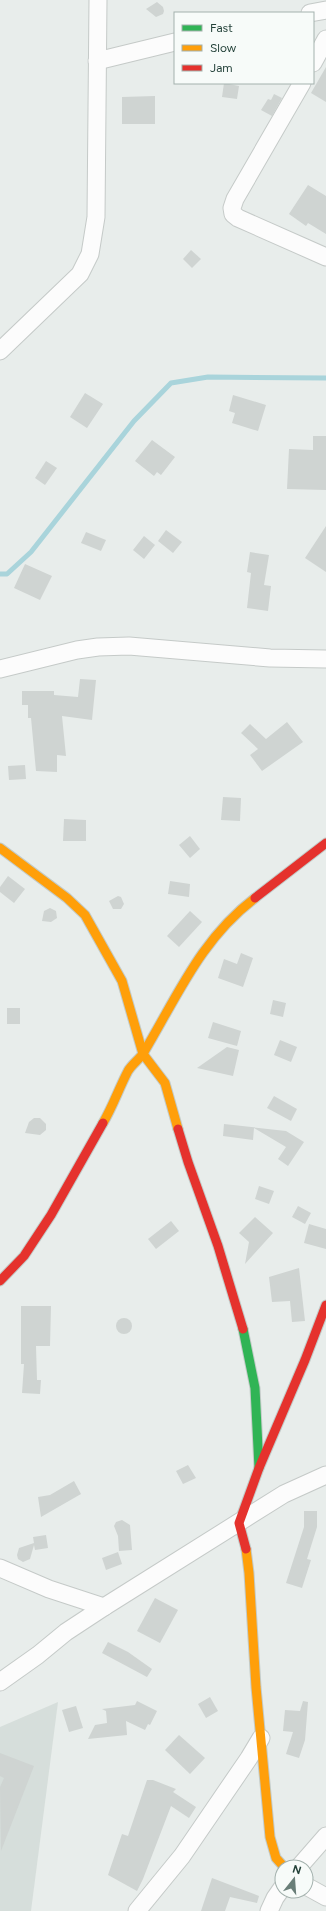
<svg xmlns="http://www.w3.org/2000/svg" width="326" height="1911" font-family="Figtree,sans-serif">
<rect width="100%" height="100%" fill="#e8edeb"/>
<polygon fill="#d6dedb" points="58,1702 31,1911 0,1911 0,1727"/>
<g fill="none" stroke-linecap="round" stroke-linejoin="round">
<polyline stroke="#a9d4db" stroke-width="5" points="0,574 7,574 31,552 134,421 171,383 208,377 326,378"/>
</g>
<g fill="#cfd4d2">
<polygon points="157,2 163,7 164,11 163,14 156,17 146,9"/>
<polygon points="326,67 326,102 311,93"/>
<polygon points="224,83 239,86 237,99 222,97"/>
<polygon points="274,94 282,98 272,116 261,110 268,99 271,100"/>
<polygon points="155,96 155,124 122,124 122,97"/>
<polygon points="308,185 326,196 326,234 308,223 306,226 289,214"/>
<polygon points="191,250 201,259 192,268 183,259"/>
<polygon points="85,393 103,404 87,428 70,417"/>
<polygon points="233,395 266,405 258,431 232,423 235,413 229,411"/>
<polygon points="313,436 326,436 326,490 287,489 289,449 313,450"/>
<polygon points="152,440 175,457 161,475 157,472 154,476 135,461"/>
<polygon points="46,461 57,468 45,485 35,478"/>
<polygon points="326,526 326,572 305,558"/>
<polygon points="166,530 182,542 173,553 158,541"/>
<polygon points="86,532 106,540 101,551 81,543"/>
<polygon points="144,536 155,545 144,559 133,550"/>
<polygon points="250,552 269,555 264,585 271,586 268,611 247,608 251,573 247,572"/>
<polygon points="25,564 52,576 40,600 14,588"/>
<polygon points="80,679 96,680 92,720 62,716 66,756 57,755 57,772 36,771 31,718 28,718 28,705 22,705 22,691 54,691 54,695 78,697"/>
<polygon points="287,722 303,742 262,771 250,755 258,749 241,733 250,724 266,739"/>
<polygon points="25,765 26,779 9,780 8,766"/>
<polygon points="223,797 241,798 240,821 221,820"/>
<polygon points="64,819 86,820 86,841 63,841"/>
<polygon points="190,836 200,849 190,858 179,845"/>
<polygon points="8,876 25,889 14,903 0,892 0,887"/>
<polygon points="170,881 190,884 189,897 168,894"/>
<polygon points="118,896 121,897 124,904 121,909 113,909 109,901"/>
<polygon points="50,908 56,911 57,918 51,922 42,921 44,911"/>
<polygon points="190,911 202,922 179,947 167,936"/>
<polygon points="241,953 253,958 243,987 218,978 224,959 237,964"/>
<polygon points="273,1000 286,1003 283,1017 270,1014"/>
<rect x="7" y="1008" width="13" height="16"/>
<polygon points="213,1022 241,1031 237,1046 208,1038"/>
<polygon points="280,1040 297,1047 291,1062 274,1055"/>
<polygon points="227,1047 239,1050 233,1076 197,1068"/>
<polygon points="274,1096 297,1109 291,1121 267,1108"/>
<polygon points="34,1118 40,1118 46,1124 46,1130 40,1135 25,1133 29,1122"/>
<polygon points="224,1124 286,1131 304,1142 288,1166 278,1159 286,1147 254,1128 253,1140 223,1136"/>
<polygon points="259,1186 274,1191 269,1204 255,1199"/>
<polygon points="298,1206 311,1213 305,1224 292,1217"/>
<polygon points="255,1217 273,1233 245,1264 249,1242 239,1233"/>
<polygon points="171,1221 179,1231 156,1249 148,1239"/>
<polygon points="309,1224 326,1229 326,1249 304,1243"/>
<polygon points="299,1268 305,1321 292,1322 290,1301 272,1302 269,1277"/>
<polygon points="21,1306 51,1306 50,1346 36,1346 37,1380 41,1380 40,1394 22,1393 24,1364 21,1364"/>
<circle cx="124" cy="1326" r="8"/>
<polygon points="188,1465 196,1478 183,1484 176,1471"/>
<polygon points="74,1481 81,1494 41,1517 38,1497 50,1495"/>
<polygon points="304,1511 317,1511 317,1527 307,1559 311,1560 302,1588 286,1583 304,1527"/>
<polygon points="122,1520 130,1525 132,1550 119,1551 118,1536 114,1526 116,1522"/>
<polygon points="46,1535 48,1548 35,1550 34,1545 30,1559 23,1562 18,1559 17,1555 19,1548 34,1543 33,1537"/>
<polygon points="118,1552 122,1564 106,1570 102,1558"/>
<polygon points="155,1598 178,1610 160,1643 137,1631"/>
<polygon points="108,1642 128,1652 152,1669 147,1677 102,1653"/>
<polygon points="210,1697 218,1711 206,1718 198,1704"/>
<polygon points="137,1701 157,1711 150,1725 148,1724 145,1730 126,1721 127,1735 88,1739 95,1725 107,1723 106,1711 102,1709 135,1705"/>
<polygon points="303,1701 308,1702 305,1740 299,1758 286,1754 293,1732 283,1731 285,1710 300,1711"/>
<polygon points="76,1706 83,1728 69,1732 62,1710"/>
<polygon points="179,1735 205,1758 190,1774 165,1750"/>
<polygon points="0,1753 34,1766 1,1851 0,1787 4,1778 0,1776"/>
<polygon points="147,1780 153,1780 176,1789 173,1792 196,1807 189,1818 171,1806 143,1879 137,1891 108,1875 122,1834 128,1836"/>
<polygon points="212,1878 259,1896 257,1903 230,1897 225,1911 201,1911"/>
</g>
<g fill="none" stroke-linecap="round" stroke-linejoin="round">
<g stroke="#c5cac8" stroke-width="19">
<g id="street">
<polyline points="310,13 326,10"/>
<polyline points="97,61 175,42"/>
<polyline points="313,63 326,39"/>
<polyline points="302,83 235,199 232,208 233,214 238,218 326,257"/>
<polyline points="0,351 80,274 90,254 96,217 98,0"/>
<polyline points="0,669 77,650 98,647 129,646 270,658 326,659"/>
<polyline points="0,1568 49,1589 104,1607"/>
<polyline points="0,1682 38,1655 66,1632 104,1607 284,1494 326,1475"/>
<polyline points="299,1867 326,1836"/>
<polyline points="306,1886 326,1897"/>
<polyline points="137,1911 182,1856 249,1758 261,1738"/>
<polyline points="269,1911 275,1898 282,1888"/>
</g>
</g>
<g stroke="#c3cbc8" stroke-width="11">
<polyline id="fast" points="243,1329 255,1388 259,1468"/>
</g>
<g stroke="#c3cbc8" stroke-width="11">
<g id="slow">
<polyline points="0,848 67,898 85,915 122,981 143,1054 165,1083 178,1129"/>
<path d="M103,1123C113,1106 119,1088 128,1071C132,1064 140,1059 144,1052C178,995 201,939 255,898"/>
<polyline points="246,1549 249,1573 256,1687 270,1837 276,1858 284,1867"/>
</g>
</g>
<g stroke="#c3cbc8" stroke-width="11">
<g id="jam">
<polyline points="255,898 326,843"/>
<polyline points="178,1129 188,1162 218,1246 243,1329"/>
<polyline points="0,1281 24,1256 51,1215 103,1123"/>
<polyline points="246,1549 239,1523 259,1468 305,1360 326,1305"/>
</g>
</g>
<use href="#street" stroke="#fcfcfc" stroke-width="17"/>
<use href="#fast" stroke="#30b455" stroke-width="9"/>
<use href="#slow" stroke="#ff9f0a" stroke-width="9"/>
<use href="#jam" stroke="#e5322d" stroke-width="9"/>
</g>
<rect x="174" y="12" width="140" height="72" fill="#f7fbf9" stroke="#a3b1ad"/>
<rect x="182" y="25" width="20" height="6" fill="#30b455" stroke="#a3b1ad"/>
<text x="210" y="32" font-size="12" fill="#24423a">Fast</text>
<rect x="182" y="45" width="20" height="6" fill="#ff9f0a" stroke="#a3b1ad"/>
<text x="210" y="52" font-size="12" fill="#24423a">Slow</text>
<rect x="182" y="65" width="20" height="6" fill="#e5322d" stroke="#a3b1ad"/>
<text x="210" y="72" font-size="12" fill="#24423a">Jam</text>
<g transform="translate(294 1879) rotate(17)"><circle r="19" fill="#f7fbf9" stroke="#a3b1ad"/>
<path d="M0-3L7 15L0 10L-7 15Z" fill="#697e78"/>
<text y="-6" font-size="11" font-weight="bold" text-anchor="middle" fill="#24423a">N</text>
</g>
</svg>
